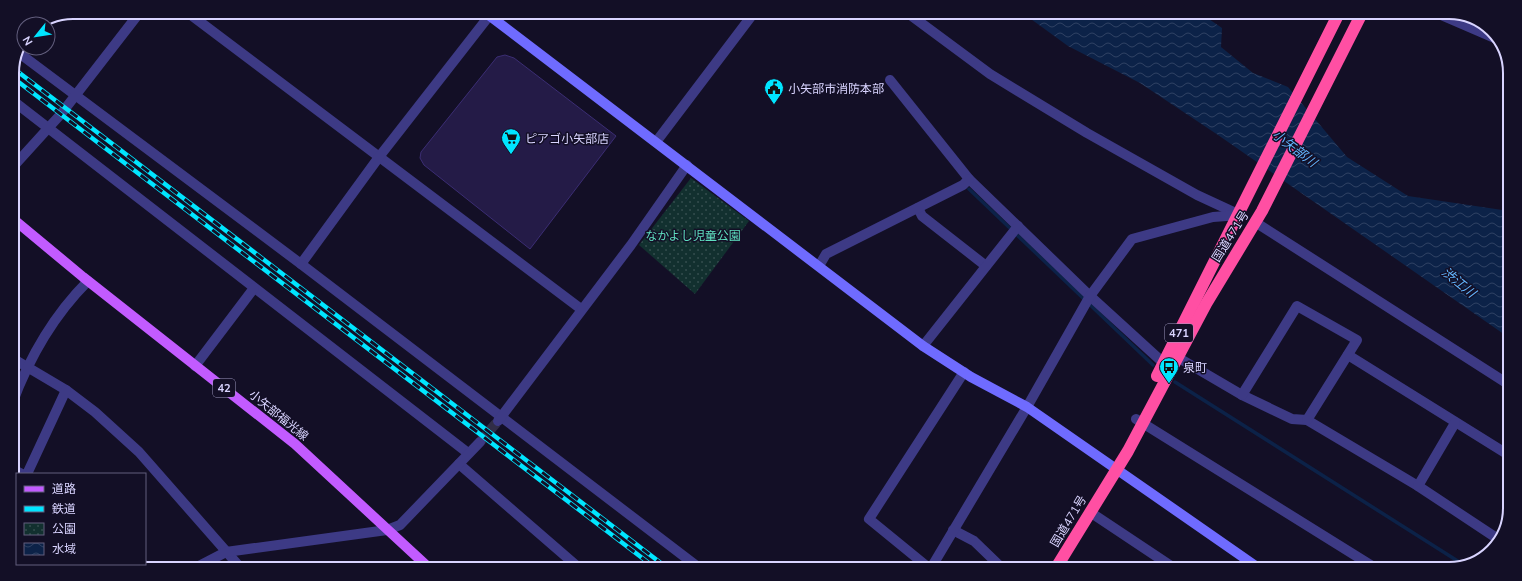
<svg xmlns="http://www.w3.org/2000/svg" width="1522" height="581" font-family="Mulish,'Noto Sans JP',sans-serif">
<defs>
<pattern id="park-dots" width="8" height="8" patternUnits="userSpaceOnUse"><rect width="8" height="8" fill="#12302f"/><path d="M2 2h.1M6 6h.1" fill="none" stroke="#344d4e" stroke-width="1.8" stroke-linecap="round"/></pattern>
<pattern id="water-waves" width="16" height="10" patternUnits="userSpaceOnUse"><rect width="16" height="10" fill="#0c2248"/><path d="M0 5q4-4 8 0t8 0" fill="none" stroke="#2f4163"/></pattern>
</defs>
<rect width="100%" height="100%" fill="#130f26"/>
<polygon fill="url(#park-dots)" points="691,178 749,221 695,294 639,245"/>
<polygon fill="url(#water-waves)" points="1024,14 1203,15 1222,28 1221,47 1253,73 1288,87 1347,157 1408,196 1509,211 1508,337 1218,135 1140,83 1068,46"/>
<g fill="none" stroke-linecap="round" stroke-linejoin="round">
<g stroke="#0c2248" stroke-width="3.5">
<polyline points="969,189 1153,365"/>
<polyline points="1175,382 1464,565"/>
</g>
</g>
<polygon fill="#241b47" stroke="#3b2d73" points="505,55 514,58 616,136 530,249 424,165 420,158 421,152 497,57"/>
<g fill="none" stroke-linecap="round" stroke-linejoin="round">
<polyline stroke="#312d47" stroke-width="10" stroke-dasharray="10 5" stroke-linecap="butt" points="480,442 498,421"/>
<g stroke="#3d3a85" stroke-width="10">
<polyline points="187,12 581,309"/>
<polyline points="909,14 990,74 1087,133 1197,195 1238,214"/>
<polyline points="1441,15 1499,40"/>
<polyline points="19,53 301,264 379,157 489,16"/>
<polyline points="890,80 969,179 1090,296 1169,368"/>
<polyline points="12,100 468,453"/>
<polyline points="656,142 753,14"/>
<polyline points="12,168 61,114 140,12"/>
<polyline points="918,208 922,216 986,266"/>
<polyline points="1255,222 1508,384"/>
<polyline points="301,264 698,567"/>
<polyline points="819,266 826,254 963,185 969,179"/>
<polyline points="923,346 1018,226"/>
<polyline points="1172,354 1242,395 1292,419 1307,420 1418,486 1498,539"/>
<polyline points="1348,355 1507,454"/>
<polyline points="12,358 66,390 95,412 139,452 239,566"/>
<polyline points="195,366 254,288"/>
<polyline points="1242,395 1297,306 1357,340 1307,420"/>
<path d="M12,404C29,358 53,316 88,281"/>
<polyline points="1136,419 1377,569"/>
<polyline points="498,421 631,245 687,165"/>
<polyline points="459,464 578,567"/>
<polyline points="12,469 22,474"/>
<polyline points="27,474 66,390"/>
<polyline points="1418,486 1455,423"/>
<polyline points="1090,512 1174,568"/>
<polyline points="953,530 974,541 1002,568"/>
<polyline points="143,564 145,566"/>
<polyline points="199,566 226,552 387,530 400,525 480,442"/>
<polyline points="929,568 869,519 964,372"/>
<polyline points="931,568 1027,407 1090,296 1132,239 1213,217 1240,215"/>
</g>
<polyline stroke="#6f6bff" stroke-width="10" points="486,13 923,346 971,377 1027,407 1260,569"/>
<polyline stroke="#c25bff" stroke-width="10" points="12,218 83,277 295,444 428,567"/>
<g stroke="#ff4fa3" stroke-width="12">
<polyline points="1157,376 1338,15"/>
<polyline points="1056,568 1128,451 1206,304 1262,211 1361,15"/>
</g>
<g stroke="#00e5ff" stroke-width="4.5">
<g id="rail">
<polyline points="13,68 666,567"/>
<polyline points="12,77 654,567"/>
</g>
</g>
<use href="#rail" stroke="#130f26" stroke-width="3" stroke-dasharray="9" stroke-linecap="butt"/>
</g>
<defs>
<g id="civic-pin" transform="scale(1)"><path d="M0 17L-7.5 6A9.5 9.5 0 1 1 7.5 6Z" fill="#00e5ff" stroke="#130f26"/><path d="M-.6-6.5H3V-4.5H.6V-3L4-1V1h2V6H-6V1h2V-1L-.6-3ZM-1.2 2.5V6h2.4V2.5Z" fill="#111"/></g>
<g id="supermarket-pin" transform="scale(1)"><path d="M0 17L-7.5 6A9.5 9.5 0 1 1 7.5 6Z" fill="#00e5ff" stroke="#130f26"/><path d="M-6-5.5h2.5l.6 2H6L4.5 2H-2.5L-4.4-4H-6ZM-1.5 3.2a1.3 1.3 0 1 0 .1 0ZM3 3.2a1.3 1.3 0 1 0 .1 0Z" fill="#111"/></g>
<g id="bus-pin" transform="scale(1)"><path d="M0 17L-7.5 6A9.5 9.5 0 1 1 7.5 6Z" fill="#00e5ff" stroke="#130f26"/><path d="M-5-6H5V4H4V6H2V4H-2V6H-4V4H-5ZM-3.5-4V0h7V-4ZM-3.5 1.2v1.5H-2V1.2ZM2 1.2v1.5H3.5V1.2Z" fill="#111"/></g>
</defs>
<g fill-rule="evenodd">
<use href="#civic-pin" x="774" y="88"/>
<use href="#supermarket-pin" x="511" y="138"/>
<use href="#bus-pin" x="1169" y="367"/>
</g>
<g text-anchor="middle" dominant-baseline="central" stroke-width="3" stroke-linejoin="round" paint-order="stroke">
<g fill="#130f26" stroke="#9e99be" stroke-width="1">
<rect x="1165" y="324" width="28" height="18" rx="3"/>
<rect x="213" y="379" width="22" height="18" rx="3"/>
</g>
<g font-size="11" font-weight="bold" fill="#d9d4ff">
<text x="1179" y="333">471</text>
<text x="224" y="388">42</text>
</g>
<g font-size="12" fill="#d9d4ff" stroke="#130f26" text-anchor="start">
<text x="788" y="88">小矢部市消防本部</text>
<text x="525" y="138">ピアゴ小矢部店</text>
<text x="1183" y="367">泉町</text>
</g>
<g font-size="12" fill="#5fe0c0" stroke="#130f26">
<text x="693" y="235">なかよし児童公園</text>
</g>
<g font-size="12" fill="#d9d4ff" stroke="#130f26">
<text transform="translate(1230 236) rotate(-58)">国道471号</text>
<text transform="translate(279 415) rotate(39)">小矢部福光線</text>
<text transform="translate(1068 521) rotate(-59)">国道471号</text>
</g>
<g font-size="13" font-style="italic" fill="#62b6ff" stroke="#130f26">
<text transform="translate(1295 148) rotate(37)">小矢部川</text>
<text transform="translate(1459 282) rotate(39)">渋江川</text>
</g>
</g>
<path d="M0 0H1522V581H0ZM73 19H1449A54 54 0 0 1 1503 73V508A54 54 0 0 1 1449 562H73A54 54 0 0 1 19 508V73A54 54 0 0 1 73 19Z" fill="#130f26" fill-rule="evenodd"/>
<path fill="none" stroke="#d9d4ff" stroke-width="2" d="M73 19H1449A54 54 0 0 1 1503 73V508A54 54 0 0 1 1449 562H73A54 54 0 0 1 19 508V73A54 54 0 0 1 73 19Z"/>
<rect x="16" y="473" width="130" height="92" fill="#130f26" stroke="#625e7d"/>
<rect x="24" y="486" width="20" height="6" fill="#c25bff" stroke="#625e7d"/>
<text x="52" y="493" font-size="12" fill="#d9d4ff">道路</text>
<rect x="24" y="506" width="20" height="6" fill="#00e5ff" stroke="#625e7d"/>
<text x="52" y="513" font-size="12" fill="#d9d4ff">鉄道</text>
<rect x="24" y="523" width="20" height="12" fill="url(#park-dots)" stroke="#625e7d"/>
<text x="52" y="533" font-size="12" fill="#d9d4ff">公園</text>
<rect x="24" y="543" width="20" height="12" fill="url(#water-waves)" stroke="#625e7d"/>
<text x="52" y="553" font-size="12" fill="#d9d4ff">水域</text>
<g transform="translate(36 36) rotate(240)"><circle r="19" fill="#130f26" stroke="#625e7d"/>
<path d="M0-3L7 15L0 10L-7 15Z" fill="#00e5ff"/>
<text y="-6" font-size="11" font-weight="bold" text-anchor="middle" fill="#d9d4ff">N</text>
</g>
</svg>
